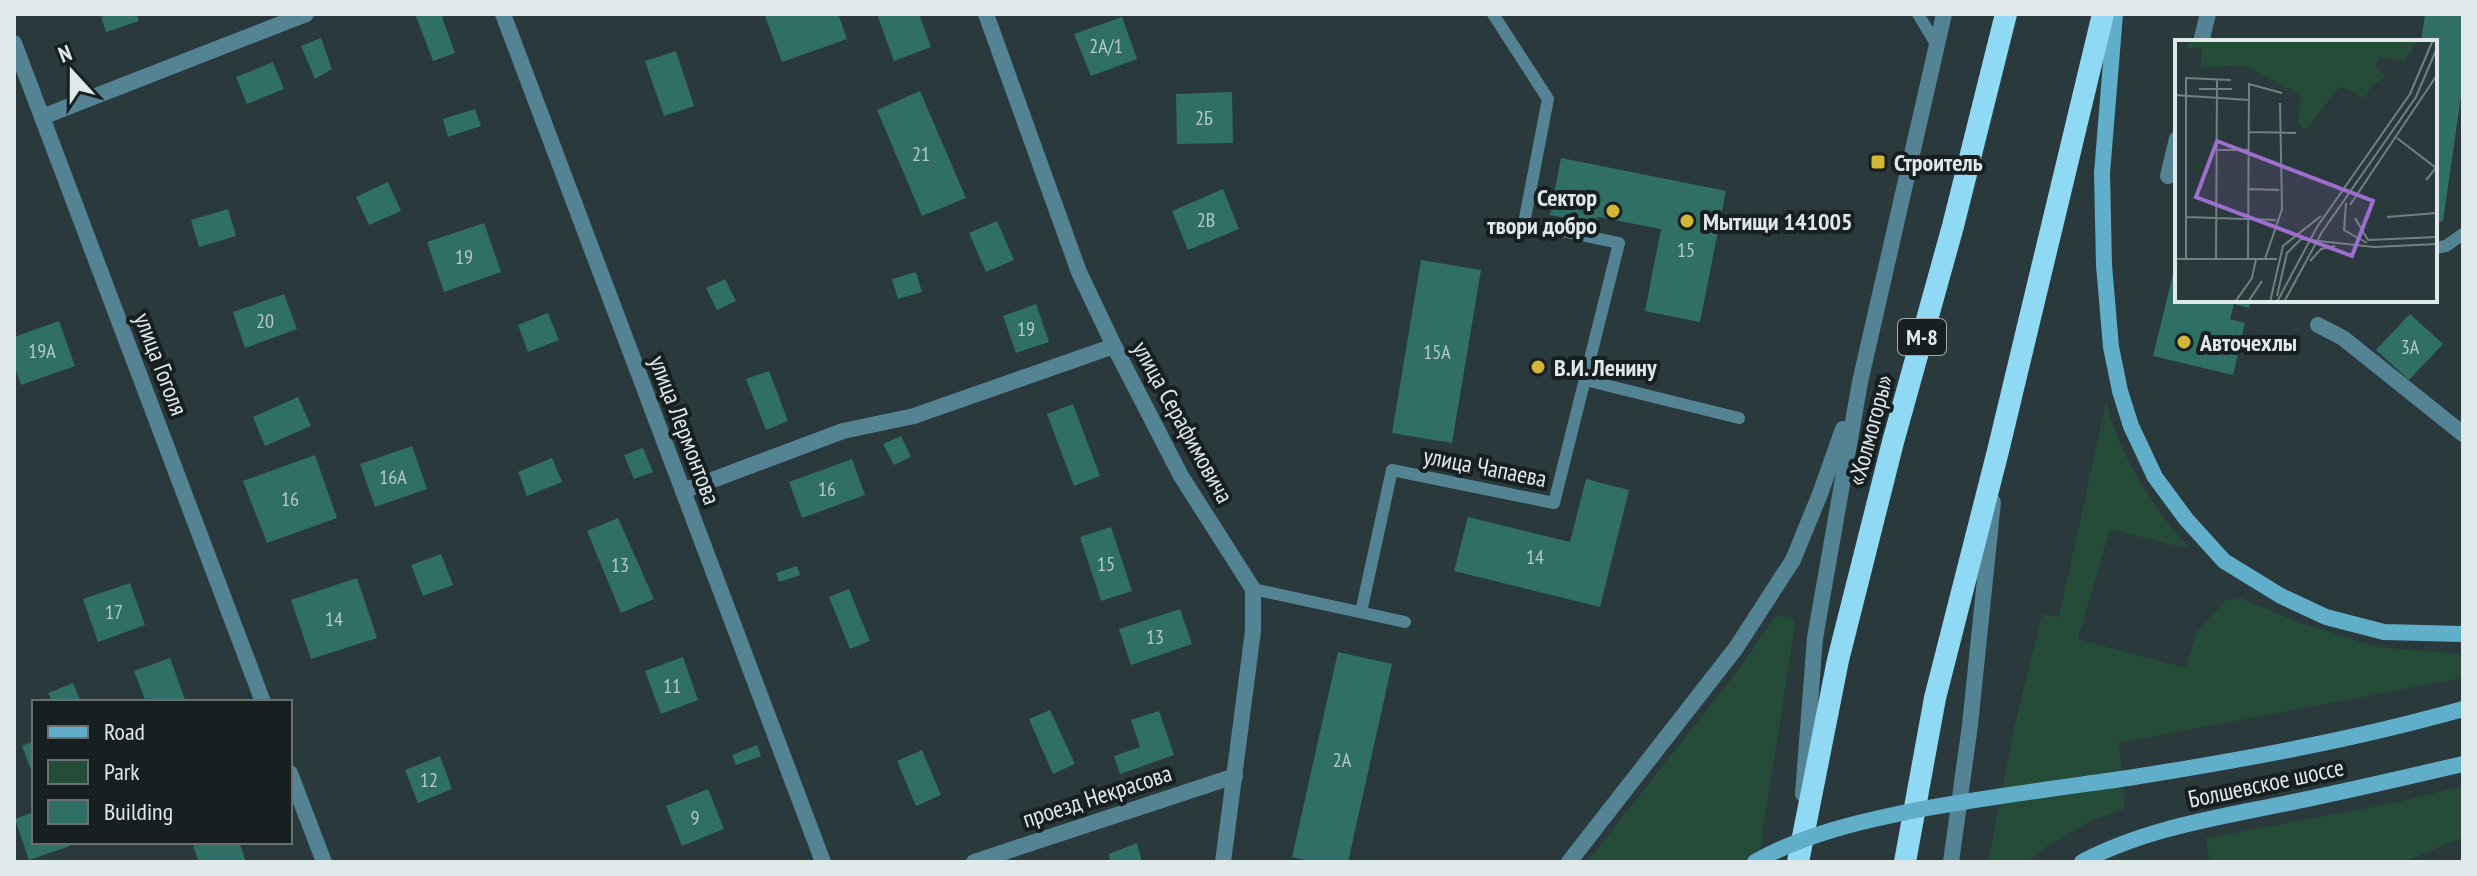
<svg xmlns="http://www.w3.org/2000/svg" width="2477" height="876" font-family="'PT Sans Narrow',sans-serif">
<rect width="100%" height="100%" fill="#2a393b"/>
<g fill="#254c38">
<path d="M2106,402C2121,458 2152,506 2189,549L2110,529L2078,639L2186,668L2196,633L2226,600L2240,598L2297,622L2378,647L2463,654V678L2119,743L2125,808L2091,821L2049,845L2027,862H1988L2015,724L2042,614L2059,617Z"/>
<polygon points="1779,616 1792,617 1795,625 1758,862 1587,862 1739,669 1774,618"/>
<polygon points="2463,786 2463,837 2404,862 2210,862 2206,838 2394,803"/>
</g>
<g fill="#306f65">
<polygon points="109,14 137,14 139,21 106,32 101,17"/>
<polygon points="415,14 450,14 442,17 455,53 433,61"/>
<polygon points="770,14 838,14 847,39 782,62 765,16"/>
<polygon points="877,14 919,14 931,47 894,61"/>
<polygon points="2425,14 2463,14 2463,83 2443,221 2435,224 2435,42 2421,42"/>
<polygon points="1122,17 1137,59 1091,76 1074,34"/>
<polygon points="321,38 332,69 315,79 301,46"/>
<polygon points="676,51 694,106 664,116 645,61"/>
<polygon points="273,62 284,89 247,104 236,77"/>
<polygon points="920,91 966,198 922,216 877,110"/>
<polygon points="1232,92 1233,143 1177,144 1176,94"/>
<polygon points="475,109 481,126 448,137 443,119"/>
<polygon points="1561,158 1726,191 1700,322 1645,311 1661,229 1598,217 1597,224 1550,215"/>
<polygon points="388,182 401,211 369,225 356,197"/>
<polygon points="1223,189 1239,229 1188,250 1172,211"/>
<polygon points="228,209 236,236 199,247 191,220"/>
<polygon points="997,221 1014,260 986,272 969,233"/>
<polygon points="484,223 501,272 444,292 427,242"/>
<polygon points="1421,260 1481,270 1452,443 1392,433"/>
<polygon points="2176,262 2177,300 2251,300 2249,308 2234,304 2230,319 2245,323 2233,375 2153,356"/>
<polygon points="916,272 922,292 898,299 892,279"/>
<polygon points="725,279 736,301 717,310 706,288"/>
<polygon points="284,294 297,329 245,348 233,312"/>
<polygon points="1036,304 1049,342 1016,353 1003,316"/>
<polygon points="548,313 559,340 528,352 518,325"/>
<polygon points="2410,314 2443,344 2409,380 2376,350"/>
<polygon points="59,321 75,366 21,385 14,365 14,337"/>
<polygon points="769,371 788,421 766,430 746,379"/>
<polygon points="298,397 311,426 265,446 253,417"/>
<polygon points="1073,404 1100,476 1074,486 1047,414"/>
<polygon points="901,436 911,457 894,465 883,444"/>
<polygon points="412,446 427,489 375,507 360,464"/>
<polygon points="643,448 653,472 634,479 624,455"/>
<polygon points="315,455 337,518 267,543 243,481"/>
<polygon points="552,458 562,482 527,496 518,472"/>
<polygon points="852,459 865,495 802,518 789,482"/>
<polygon points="1586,479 1629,490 1600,607 1454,571 1468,517 1570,542"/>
<polygon points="618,518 654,599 621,613 587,531"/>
<polygon points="1111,527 1132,591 1101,601 1080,537"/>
<polygon points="441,554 453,585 423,596 411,565"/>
<polygon points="797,566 800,575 779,582 776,573"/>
<polygon points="357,578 377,638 311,659 291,600"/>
<polygon points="130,583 145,625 98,642 83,599"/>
<polygon points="849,589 870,641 850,649 829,597"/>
<polygon points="1180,609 1192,644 1131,665 1119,629"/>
<polygon points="1338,652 1392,664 1348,862 1315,862 1292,857"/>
<polygon points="683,657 698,700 661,714 645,671"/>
<polygon points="170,658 186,702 146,702 134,671"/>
<polygon points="73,683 81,702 52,702 48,693"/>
<polygon points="1050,710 1075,764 1053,774 1029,719"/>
<polygon points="1159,711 1174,755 1120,774 1114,756 1140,747 1131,720"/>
<polygon points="34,741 34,778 22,746"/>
<polygon points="757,745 761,756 736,765 732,755"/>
<polygon points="922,750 941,795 916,806 897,761"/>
<polygon points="440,756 452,789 418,803 405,770"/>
<polygon points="708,789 724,829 682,846 666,806"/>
<polygon points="34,812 34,842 69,842 70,846 29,860 15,819"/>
<polygon points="203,842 239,842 246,862 199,862 193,846"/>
<polygon points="1137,843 1142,862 1110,862 1109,854"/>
</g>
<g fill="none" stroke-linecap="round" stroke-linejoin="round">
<g stroke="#548394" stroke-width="12">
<polyline points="1918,14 1936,44"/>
<polyline points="2435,248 2446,246 2463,234"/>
<polyline points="1585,380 1739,418"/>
<polyline points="1253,589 1405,622"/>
<polyline points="1361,612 1392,470 1554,503 1619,243 1524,223 1548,99 1493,14"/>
</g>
<g stroke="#548394" stroke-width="16">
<polyline points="503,14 823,862"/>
<polyline points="986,14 1079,272 1114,346 1181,476 1253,589 1253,631 1223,862"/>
<polyline points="2201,42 2208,14"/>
<polyline points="14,43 263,702"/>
<polyline points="42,117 306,14"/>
<polyline points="2168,176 2177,139"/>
<polyline points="2318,325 2343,338 2463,434"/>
<polyline points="683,491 843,431 914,416 1114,346"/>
<polyline points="290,773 324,862"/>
<polyline points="974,862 1235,776"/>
</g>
<g stroke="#548394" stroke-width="16">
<polyline points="1803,794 1815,638 1860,382 1944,14"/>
<polyline points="1569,862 1736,648 1793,560 1820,494 1843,429"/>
<polyline points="1951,862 1970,725 1993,502"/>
</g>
<g stroke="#60aeca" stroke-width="16">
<polyline points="2115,14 2102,173 2104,265 2111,347 2120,391 2131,426 2155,477 2186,519 2224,561 2281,596 2326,617 2384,632 2463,634"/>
<path d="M2128,778C2241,760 2353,740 2463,709"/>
<path d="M2082,862C2144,829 2215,818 2283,804C2343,792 2403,778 2463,764"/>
</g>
<g stroke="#90d9f4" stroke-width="22">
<polyline points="1798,862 1838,660 1893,442 1953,226 2006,14"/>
<polyline points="1905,862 1935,698 1998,451 2103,14"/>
</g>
<path stroke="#60aeca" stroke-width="16" d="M1755,862C1804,834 1862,821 1917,810C1987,797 2058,788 2128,778"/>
</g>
<g fill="#d2b736" stroke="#181f20" stroke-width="3">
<rect x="1870" y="154" width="16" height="16" rx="4"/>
<circle cx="1613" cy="211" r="8"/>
<circle cx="1687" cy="221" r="8"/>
<circle cx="2184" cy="342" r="8"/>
<circle cx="1538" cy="367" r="8"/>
</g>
<g text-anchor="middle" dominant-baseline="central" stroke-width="8" stroke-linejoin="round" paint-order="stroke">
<g font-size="20" fill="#b4cac9">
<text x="1106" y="46">2А/1</text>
<text x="1204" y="118">2Б</text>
<text x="921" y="154">21</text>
<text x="1206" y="220">2В</text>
<text x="1686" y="250">15</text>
<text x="464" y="257">19</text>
<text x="265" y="321">20</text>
<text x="1026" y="329">19</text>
<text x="2410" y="347">3А</text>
<text x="42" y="351">19А</text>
<text x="1437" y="352">15А</text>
<text x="393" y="477">16А</text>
<text x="827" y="489">16</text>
<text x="290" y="499">16</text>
<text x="1535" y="557">14</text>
<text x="1106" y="564">15</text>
<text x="620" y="565">13</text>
<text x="114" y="612">17</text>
<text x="334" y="619">14</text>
<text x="1155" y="637">13</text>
<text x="672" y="686">11</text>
<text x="1342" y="760">2А</text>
<text x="429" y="780">12</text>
<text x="695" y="818">9</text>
</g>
<rect fill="#181f20" stroke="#a4acad" stroke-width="2" x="1898" y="319" width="48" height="36" rx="6"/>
<g font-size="22" font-weight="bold" fill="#e0e9ea">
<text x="1922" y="337">М-8</text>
</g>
<g font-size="24" font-weight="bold" fill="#e0e9ea" stroke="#181f20" text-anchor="start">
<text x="1894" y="162">Строитель</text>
<text x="1597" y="197" text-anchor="end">Сектор<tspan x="1597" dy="28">твори добро</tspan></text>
<text x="1703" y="221">Мытищи 141005</text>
<text x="2200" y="342">Авточехлы</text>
<text x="1554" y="367">В.И. Ленину</text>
</g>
<g font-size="24" fill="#e0e9ea" stroke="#181f20">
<text transform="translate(161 364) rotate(69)">улица Гоголя</text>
<text transform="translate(1183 422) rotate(61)">улица Серафимовича</text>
<text transform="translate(685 430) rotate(69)">улица Лермонтова</text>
<text transform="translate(1870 430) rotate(-75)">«Холмогоры»</text>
<text transform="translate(1485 467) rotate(11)">улица Чапаева</text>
<text transform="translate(2266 783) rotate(-12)">Болшевское шоссе</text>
<text transform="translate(1097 796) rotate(-18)">проезд Некрасова</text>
</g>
</g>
<g transform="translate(2175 40)">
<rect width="262" height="262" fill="#2a393b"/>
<path d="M13,0H244L229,21L204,17L200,26L211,37L197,45L190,58L165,46L131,90L123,84L126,55L69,25L25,28L27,8H12Z" fill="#254c38"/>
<path fill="none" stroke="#737f81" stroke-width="2" d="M24,49H57M0,55L74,60M74,92L121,93M222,98L261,128L251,140M42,110H74M73,149L104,150M171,163L169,190L192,203M175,165L262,35M11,177L101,180M212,177L262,173M180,178L193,200L262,197M0,219H102M11,219V38L56,40M90,219L107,169L105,63M41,220L42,39M73,220L74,44L107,53M135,221L146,209L160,206M102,256L112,213L126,199L199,207L262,204M60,262L77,238L81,219M73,262L87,241M95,262L108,206L146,176M102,262L142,187L235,54L258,0M109,262L147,192L241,57L262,8"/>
<path fill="#9e6ece" fill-opacity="0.15" stroke="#9e6ece" stroke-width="4" d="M42,101L198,161L177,216L21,157Z"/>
<rect width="262" height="262" fill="none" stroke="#e0e9ea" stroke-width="4"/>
</g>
<rect width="2477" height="876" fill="none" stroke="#e0e9ea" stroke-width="32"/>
<rect x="32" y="700" width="260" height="144" fill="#181f20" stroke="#687071" stroke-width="2"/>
<rect x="48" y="726" width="40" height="12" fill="#60aeca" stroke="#687071" stroke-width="2"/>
<text x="104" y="740" font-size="24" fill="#e0e9ea">Road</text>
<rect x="48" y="760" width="40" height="24" fill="#254c38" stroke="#687071" stroke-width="2"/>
<text x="104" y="780" font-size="24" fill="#e0e9ea">Park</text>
<rect x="48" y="800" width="40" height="24" fill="#306f65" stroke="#687071" stroke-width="2"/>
<text x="104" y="820" font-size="24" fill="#e0e9ea">Building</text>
<g transform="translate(72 72) rotate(339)" stroke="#181f20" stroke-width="6" paint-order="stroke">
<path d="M0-6L14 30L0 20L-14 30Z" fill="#e0e9ea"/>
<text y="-12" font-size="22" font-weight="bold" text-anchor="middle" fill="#e0e9ea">N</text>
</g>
</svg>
